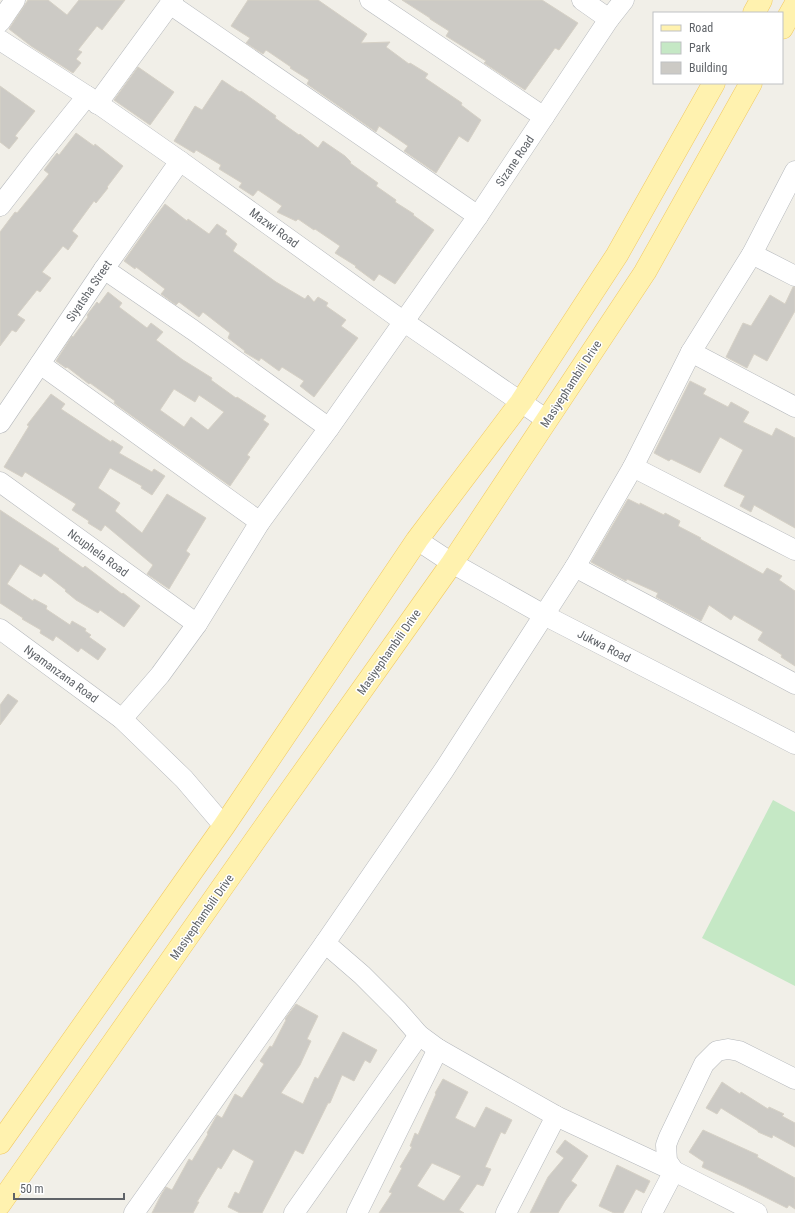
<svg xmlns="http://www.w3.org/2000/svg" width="795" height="1213" font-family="'Roboto Condensed',sans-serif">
<rect width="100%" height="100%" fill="#f1efe8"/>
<polygon fill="#c5e8c5" points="773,800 795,812 795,986 702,938"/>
<g fill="#cccac5" stroke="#d6d1c6" fill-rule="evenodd">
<polygon points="28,0 48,0 67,15 79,0 125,0 102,30 97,26 78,50 82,52 76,59 81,63 73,73 31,46 9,29"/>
<polygon points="248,0 318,0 367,34 361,43 390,42 386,47 409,64 410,63 428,74 425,78 462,103 461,105 481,120 468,142 459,136 436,173 404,151 408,146 379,126 376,132 307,84 309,80 290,68 291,67 266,50 263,54 246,43 250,38 231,26"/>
<polygon points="402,0 542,0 578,23 559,50 555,48 525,90 484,63 486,61 446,36 449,31 430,19 430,18"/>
<polygon points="138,67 174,92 150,125 114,100"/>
<polygon points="222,80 240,92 241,91 276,116 275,118 299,135 300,134 318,148 323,141 345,156 351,162 350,163 378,183 376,186 396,200 395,202 414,214 413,215 434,230 395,284 379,274 374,281 355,267 356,266 335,253 340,246 315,229 314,230 298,219 296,221 277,212 282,206 258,190 253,196 239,187 242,183 219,169 221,165 196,150 194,153 174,141 195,106 202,110"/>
<polygon points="0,86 35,111 15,136 18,138 9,149 0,142"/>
<polygon points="76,133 94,146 95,144 123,166 107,187 108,188 96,203 94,201 72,231 78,236 68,250 63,246 42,272 51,278 40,292 37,290 17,315 25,320 16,332 12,330 0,346 0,232 15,212 17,213 49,174 44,170 57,153 59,155"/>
<polygon points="165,204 187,221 188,219 209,234 217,224 227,231 225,234 237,244 233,251 276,282 305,299 308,295 314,302 318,297 328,303 326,306 346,320 341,326 358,338 314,397 300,386 304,381 282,367 279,371 261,358 259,361 244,352 245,351 228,338 230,333 203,312 199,317 179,302 176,305 161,294 165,289 136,267 135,269 124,261 150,224"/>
<polygon points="793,287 795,287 795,311 767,361 754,354 747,368 726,357 743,323 751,326 770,295 785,304"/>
<path d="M108,292L122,303L119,307L147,328L151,323L163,332L156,340L183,360L212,378L211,380L236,398L237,397L266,416L263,420L269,424L247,455L250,457L230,486L114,403L115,401L90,383L89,384L67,367L66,368L56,361L72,336L73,337L88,317L87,315L97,302L99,304ZM174,389L195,402L199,395L224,412L208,430L191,417L184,427L160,410Z"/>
<polygon points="690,381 706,389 703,394 728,407 731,402 749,412 743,422 772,436 776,428 795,438 795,528 754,505 751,512 740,506 745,496 724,486 743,450 720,437 700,473 671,459 669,461 654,453"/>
<polygon points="51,394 65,404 61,409 111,442 112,440 123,447 119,453 152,472 154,469 165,476 152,495 141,488 142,486 110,468 98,488 120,503 115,511 142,533 167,494 206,518 186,551 190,554 169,589 147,574 153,565 105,525 101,531 88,523 89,521 72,510 76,504 25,472 22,477 4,467 29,426 27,425"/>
<polygon points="628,499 640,505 640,503 664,515 665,513 680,521 678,526 701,538 700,539 763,574 767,568 782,576 779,580 795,591 795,666 781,657 782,655 758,640 763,632 734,615 731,620 709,605 701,621 656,597 658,593 627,579 626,581 591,562"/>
<polygon points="0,510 59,549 58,550 83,568 85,566 122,594 123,593 140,606 124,627 100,610 98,613 76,600 65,591 66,590 44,573 41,577 20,564 7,584 33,601 34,599 47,606 46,609 70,625 72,621 86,629 85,631 91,635 89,637 106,649 98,660 81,648 78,652 56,636 53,641 40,633 41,630 22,619 23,618 0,603"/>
<polygon points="8,694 18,701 0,725 0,705"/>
<polygon points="296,1004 318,1016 307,1039 311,1041 300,1065 281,1093 303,1104 315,1077 318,1079 343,1032 377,1050 370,1063 365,1060 354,1081 342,1075 330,1103 328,1103 303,1154 295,1150 262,1213 240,1213 228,1207 235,1192 239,1194 254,1161 233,1149 221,1169 218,1167 197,1202 199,1202 193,1213 152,1213 161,1195 166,1187 172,1190 189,1159 192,1161 208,1134 207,1133 217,1115 222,1118 235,1094 242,1098 264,1064 260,1061 270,1046 272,1047 286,1020 285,1019"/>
<path d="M443,1079L468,1092L455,1118L475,1128L486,1107L512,1120L505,1134L501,1132L485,1167L491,1169L483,1186L477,1184L459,1210L464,1213H379L392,1193L389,1192L402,1168L400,1167L412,1147L410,1146L415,1133L418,1135L436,1094L435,1093ZM432,1163L461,1176L444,1201L417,1186Z"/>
<polygon points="722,1082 740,1094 741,1092 768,1109 769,1107 784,1114 782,1116 795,1123 795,1147 773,1135 772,1138 758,1132 758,1131 721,1108 717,1114 706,1108"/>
<polygon points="703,1130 758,1155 757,1157 795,1178 795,1209 789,1205 787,1208 743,1186 702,1167 704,1162 689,1152"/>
<polygon points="565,1140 588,1156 571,1181 577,1185 565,1201 558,1213 530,1213 548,1177 564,1158 556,1152"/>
<polygon points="617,1165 650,1181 644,1193 636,1189 623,1213 614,1213 599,1206"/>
</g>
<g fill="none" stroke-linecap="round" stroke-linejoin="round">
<g stroke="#b5b8bc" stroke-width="21">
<g id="minor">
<polyline points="370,0 544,117"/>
<polyline points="582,0 609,19"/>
<polyline points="170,4 478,216"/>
<polyline points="0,22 15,0"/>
<polyline points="0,40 87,96 180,161 403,321 547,420"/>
<polyline points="97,104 173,0"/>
<polyline points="0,206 38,157 87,96"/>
<polyline points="752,254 795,276"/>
<polyline points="104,269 193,330 329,428"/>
<polyline points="691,352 795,407"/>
<polyline points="40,364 260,522"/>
<polyline points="0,423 104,269 180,161"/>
<polyline points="633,467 795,550"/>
<polyline points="0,482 197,624"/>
<polyline points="417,540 452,563 544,615 795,744"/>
<polyline points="575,567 795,684"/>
<polyline points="0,629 122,719 184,779 224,826"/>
<polyline points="122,719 160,675 197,624 260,522 329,428 478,216 609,19 624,0"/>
<polyline points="325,943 362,975 398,1011 419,1035 438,1049 556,1116 674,1171 757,1213"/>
<polyline points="134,1213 325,943 444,770 575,567 633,467 691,352 752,254 795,171"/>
<polyline points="294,1213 419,1035"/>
<polyline points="357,1213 438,1049"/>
<polyline points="506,1213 556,1116"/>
<polyline points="652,1213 674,1171 667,1161 666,1145 669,1137 704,1064 717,1051 728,1049 739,1051 795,1079"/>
</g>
</g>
<g stroke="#f2c960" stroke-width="23">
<g id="major">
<polyline points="754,13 761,0"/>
<polyline points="782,28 795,5"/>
<polyline points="0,1143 224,826 417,540 521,402 617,255 714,83"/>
<polyline points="0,1204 256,839 452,563 645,272 751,83"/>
</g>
</g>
<use href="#minor" stroke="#fff" stroke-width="20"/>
<use href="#major" stroke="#fff2af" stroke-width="22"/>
</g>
<g text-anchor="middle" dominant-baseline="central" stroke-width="3" stroke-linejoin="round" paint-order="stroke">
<g font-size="12" fill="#5f6368" stroke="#fff">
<text transform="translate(515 161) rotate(-56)">Sizane Road</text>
<text transform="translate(274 228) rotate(36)">Mazwi Road</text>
<text transform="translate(89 291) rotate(-56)">Siyatsha Street</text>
<text transform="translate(571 384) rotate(-57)">Masiyephambili Drive</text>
<text transform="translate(98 553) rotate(36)">Ncuphela Road</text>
<text transform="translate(604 646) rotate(27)">Jukwa Road</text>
<text transform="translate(389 652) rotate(-55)">Masiyephambili Drive</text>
<text transform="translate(61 674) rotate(36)">Nyamanzana Road</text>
<text transform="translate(202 917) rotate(-55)">Masiyephambili Drive</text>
</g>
</g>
<rect x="653" y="12" width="130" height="72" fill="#ffffff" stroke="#bfc1c3"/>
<rect x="661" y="25" width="20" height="6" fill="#fff2af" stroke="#bfc1c3"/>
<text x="689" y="32" font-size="12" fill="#5f6368">Road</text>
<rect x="661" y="42" width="20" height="12" fill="#c5e8c5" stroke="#bfc1c3"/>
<text x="689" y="52" font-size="12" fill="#5f6368">Park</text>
<rect x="661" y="62" width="20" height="12" fill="#cccac5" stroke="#bfc1c3"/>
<text x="689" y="72" font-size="12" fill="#5f6368">Building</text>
<path d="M14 1193v6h110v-6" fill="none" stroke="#5f6368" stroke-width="2"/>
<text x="20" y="1193" font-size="12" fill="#5f6368" stroke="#ffffff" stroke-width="3" paint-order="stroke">50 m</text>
</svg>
